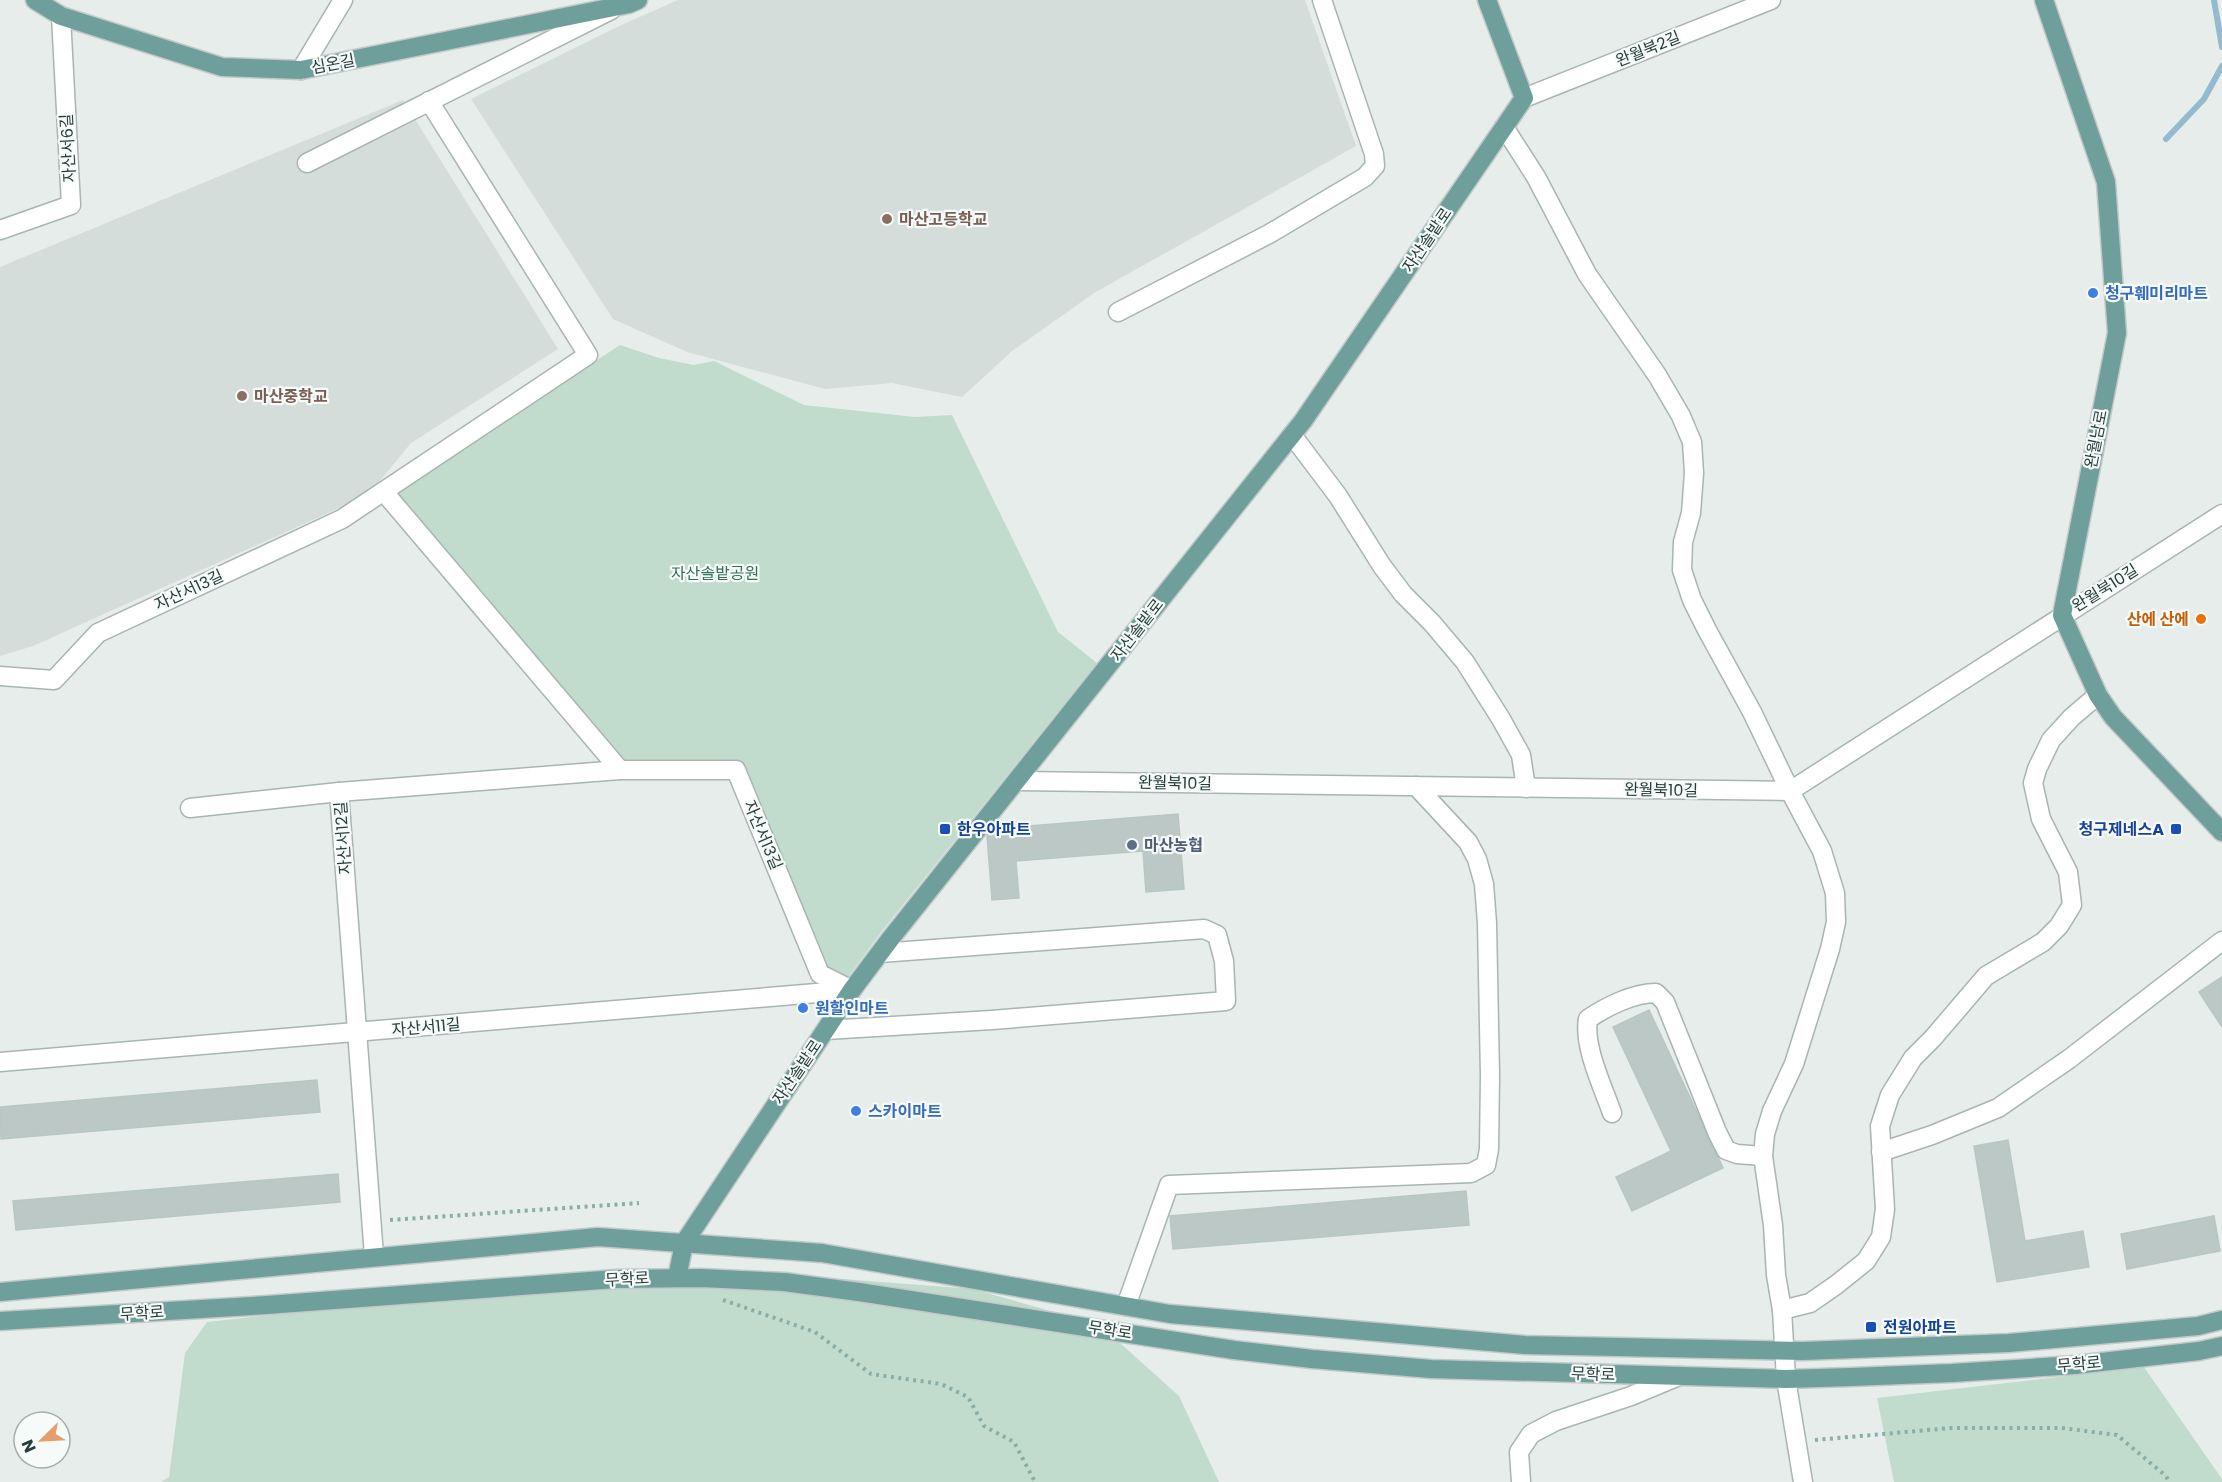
<svg xmlns="http://www.w3.org/2000/svg" width="2222" height="1482" font-family="Poppins,'Noto Sans KR',sans-serif">
<rect width="100%" height="100%" fill="#e6edeb"/>
<g fill="#d4ddda">
<polygon points="678,0 1305,0 1356,146 1094,293 1012,351 962,397 892,383 825,389 687,352 613,319 471,99 617,27"/>
<polygon points="403,100 558,349 411,443 368,495 33,646 0,656 0,267"/>
</g>
<g fill="#c1dccd">
<polygon points="620,345 659,358 694,365 714,361 804,405 915,417 952,415 1058,632 1097,663 882,931 846,980 826,969 740,764 627,764 396,492"/>
<polygon points="816,1277 973,1289 1100,1325 1179,1396 1219,1482 161,1482 169,1477 185,1353 207,1322 600,1278"/>
<polygon points="2144,1367 2222,1479 2222,1482 1894,1482 1877,1398"/>
</g>
<g fill="none" stroke-linecap="round" stroke-linejoin="round">
<g stroke="#94bacd" stroke-width="6">
<polyline points="2214,0 2222,47"/>
<polyline points="2166,139 2204,99 2222,66"/>
</g>
</g>
<g fill="#bbc8c5" stroke="#b9c7c3" stroke-width="1.5">
<polygon points="1178,814 1184,889 1146,892 1143,851 1016,861 1019,898 992,900 987,835 992,829"/>
<polygon points="2222,977 2222,1027 2199,992"/>
<polygon points="1649,1010 1723,1168 1632,1211 1616,1177 1671,1151 1613,1027"/>
<polygon points="317,1080 320,1112 1,1139 0,1107"/>
<polygon points="2008,1140 2025,1241 2083,1231 2089,1267 1997,1282 1974,1146"/>
<polygon points="338,1174 340,1202 16,1230 13,1201"/>
<polygon points="1466,1191 1469,1225 1173,1249 1170,1216"/>
<polygon points="2214,1216 2220,1251 2127,1269 2121,1234"/>
</g>
<g fill="none" stroke-linecap="round" stroke-linejoin="round">
<g stroke="#a9b5b3" stroke-width="21">
<g id="minor">
<polyline points="301,70 343,0"/>
<polyline points="1524,98 1771,0"/>
<polyline points="1504,127 1536,177 1587,274 1657,375 1681,416 1692,442 1694,473 1691,513 1683,542 1682,570 1692,600 1707,630 1752,712 1790,791 1822,851 1835,893 1836,922 1830,949 1794,1064 1772,1111 1765,1134 1763,1156 1773,1225 1776,1275 1782,1310 1786,1379 1803,1482"/>
<polyline points="307,163 611,10"/>
<polyline points="0,230 71,205 61,16"/>
<polyline points="1118,312 1269,234 1365,177 1375,166 1374,154 1322,0"/>
<polyline points="1292,435 1338,496 1382,566 1403,594 1432,623 1465,662 1501,719 1521,755 1526,788"/>
<polyline points="384,492 620,770"/>
<polyline points="0,676 54,680 98,633 342,519 588,355 429,101"/>
<polyline points="1018,781 1790,791 2222,514"/>
<polyline points="339,792 374,1256"/>
<polyline points="190,808 339,792 620,770 736,770 820,974 852,990"/>
<polyline points="826,1030 992,1020 1226,1001 1224,961 1217,935 1204,929 880,953"/>
<polyline points="0,1062 852,990"/>
<path d="M1612,1113C1603,1087 1583,1046 1588,1019C1607,1006 1634,993 1656,993L1665,1002L1717,1132L1726,1150L1737,1154L1763,1156"/>
<polyline points="1881,1152 1932,1135 1998,1108 2069,1059 2222,941"/>
<polyline points="1126,1306 1169,1185 1471,1173 1486,1165 1489,1149 1490,1076 1487,923 1484,884 1477,859 1468,842 1416,786"/>
<polyline points="1782,1310 1810,1303 1836,1285 1866,1261 1881,1237 1885,1209 1880,1126 1890,1095 1913,1058 1933,1038 1986,976 2043,942 2059,926 2072,905 2068,872 2041,819 2033,783 2037,769 2051,740 2072,717 2098,695"/>
<polyline points="1521,1482 1519,1452 1531,1434 1556,1421 1631,1396 1679,1376"/>
</g>
</g>
<g stroke="#c2c9c8" stroke-width="21">
<g id="major">
<polyline points="35,0 61,16 222,67 301,70 629,4 638,0"/>
<polyline points="2044,0 2106,182 2117,333 2062,615 2098,695 2113,717 2222,832"/>
<polyline points="677,1278 684,1243 852,990 891,938 1303,421 1524,98 1487,0"/>
<polyline points="0,1292 598,1237 822,1253 1170,1314 1525,1345 1803,1351 2009,1343 2198,1326 2222,1320"/>
<polyline points="0,1321 267,1305 616,1279 701,1278 784,1282 859,1292 1234,1350 1312,1359 1431,1369 1786,1379 1851,1377 1952,1373 2075,1365 2199,1351 2222,1346"/>
</g>
</g>
<g stroke="#89aea8" stroke-width="4" stroke-dasharray="3 4.5" stroke-linecap="butt">
<polyline points="390,1220 639,1203"/>
<polyline points="723,1300 815,1332 871,1374 941,1384 968,1397 984,1426 1014,1442 1035,1482"/>
<polyline points="1815,1440 1951,1428 2062,1428 2117,1435 2166,1476 2169,1482"/>
</g>
<use href="#minor" stroke="#fff" stroke-width="18"/>
<use href="#major" stroke="#6f9f9a" stroke-width="18"/>
</g>
<g fill="#8d6e63" stroke="#f6faf9" stroke-width="2">
<circle cx="887" cy="219" r="6"/>
<circle cx="242" cy="396" r="6"/>
</g>
<g fill="#3f7fe0" stroke="#f6faf9" stroke-width="2">
<circle cx="2093" cy="293" r="6"/>
<circle cx="803" cy="1008" r="6"/>
<circle cx="856" cy="1111" r="6"/>
</g>
<circle fill="#e8710a" stroke="#f6faf9" stroke-width="2" cx="2201" cy="619" r="6"/>
<g fill="#1a4fb4" stroke="#f6faf9" stroke-width="2">
<rect x="939" y="823" width="12" height="12" rx="3"/>
<rect x="2170" y="823" width="12" height="12" rx="3"/>
<rect x="1865" y="1321" width="12" height="12" rx="3"/>
</g>
<circle fill="#5c6f8a" stroke="#f6faf9" stroke-width="2" cx="1132" cy="845" r="6"/>
<g text-anchor="middle" dominant-baseline="central" stroke-width="4.5" stroke-linejoin="round" paint-order="stroke">
<g font-size="16" fill="#263e3b" stroke="#f6faf9">
<text transform="translate(1648 49) rotate(-22)">완월북2길</text>
<text transform="translate(333 64) rotate(-11)">심온길</text>
<text transform="translate(68 148) rotate(-93)">자산서6길</text>
<text transform="translate(1427 240) rotate(-56)">자산솔밭로</text>
<text transform="translate(2096 439) rotate(-79)">완월남로</text>
<text transform="translate(2105 588) rotate(-32)">완월북10길</text>
<text transform="translate(189 590) rotate(-25)">자산서13길</text>
<text transform="translate(1137 630) rotate(-52)">자산솔밭로</text>
<text transform="translate(1175 783) rotate(1)">완월북10길</text>
<text transform="translate(1661 790) rotate(1)">완월북10길</text>
<text transform="translate(763 835) rotate(67)">자산서13길</text>
<text transform="translate(343 838) rotate(-94)">자산서12길</text>
<text transform="translate(426 1027) rotate(-5)">자산서11길</text>
<text transform="translate(797 1072) rotate(-56)">자산솔밭로</text>
<text transform="translate(627 1279) rotate(-3)">무학로</text>
<text transform="translate(142 1313) rotate(-4)">무학로</text>
<text transform="translate(1110 1330) rotate(9)">무학로</text>
<text transform="translate(2079 1364) rotate(-5)">무학로</text>
<text transform="translate(1593 1374) rotate(2)">무학로</text>
</g>
<g font-size="16" font-weight="bold" fill="#785e54" stroke="#f6faf9" text-anchor="start">
<text x="899" y="219">마산고등학교</text>
<text x="254" y="396">마산중학교</text>
</g>
<g font-size="16" font-weight="bold" fill="#366cbe" stroke="#f6faf9" text-anchor="start">
<text x="2105" y="293">청구훼미리마트</text>
<text x="815" y="1008">원할인마트</text>
<text x="868" y="1111">스카이마트</text>
</g>
<g font-size="16" fill="#347156" stroke="#f6faf9">
<text x="715" y="573">자산솔밭공원</text>
</g>
<g font-size="16" font-weight="bold" fill="#c56008" stroke="#f6faf9" text-anchor="end">
<text x="2189" y="619">산에 산에</text>
</g>
<g font-size="16" font-weight="bold" fill="#164399" stroke="#f6faf9" text-anchor="start">
<text x="957" y="829">한우아파트</text>
<text x="2164" y="829" text-anchor="end">청구제네스A</text>
<text x="1883" y="1327">전원아파트</text>
</g>
<g font-size="16" font-weight="bold" fill="#4e5e75" stroke="#f6faf9" text-anchor="start">
<text x="1144" y="845">마산농협</text>
</g>
</g>
<g transform="translate(42 1440) rotate(246)"><circle r="28" fill="#f6faf9" stroke="#a3afad" stroke-width="1.5"/>
<path d="M0-4.5L10 22L0 15L-10 22Z" fill="#e59e6c"/>
<text y="-9" font-size="16" font-weight="bold" text-anchor="middle" fill="#263e3b">N</text>
</g>
</svg>
